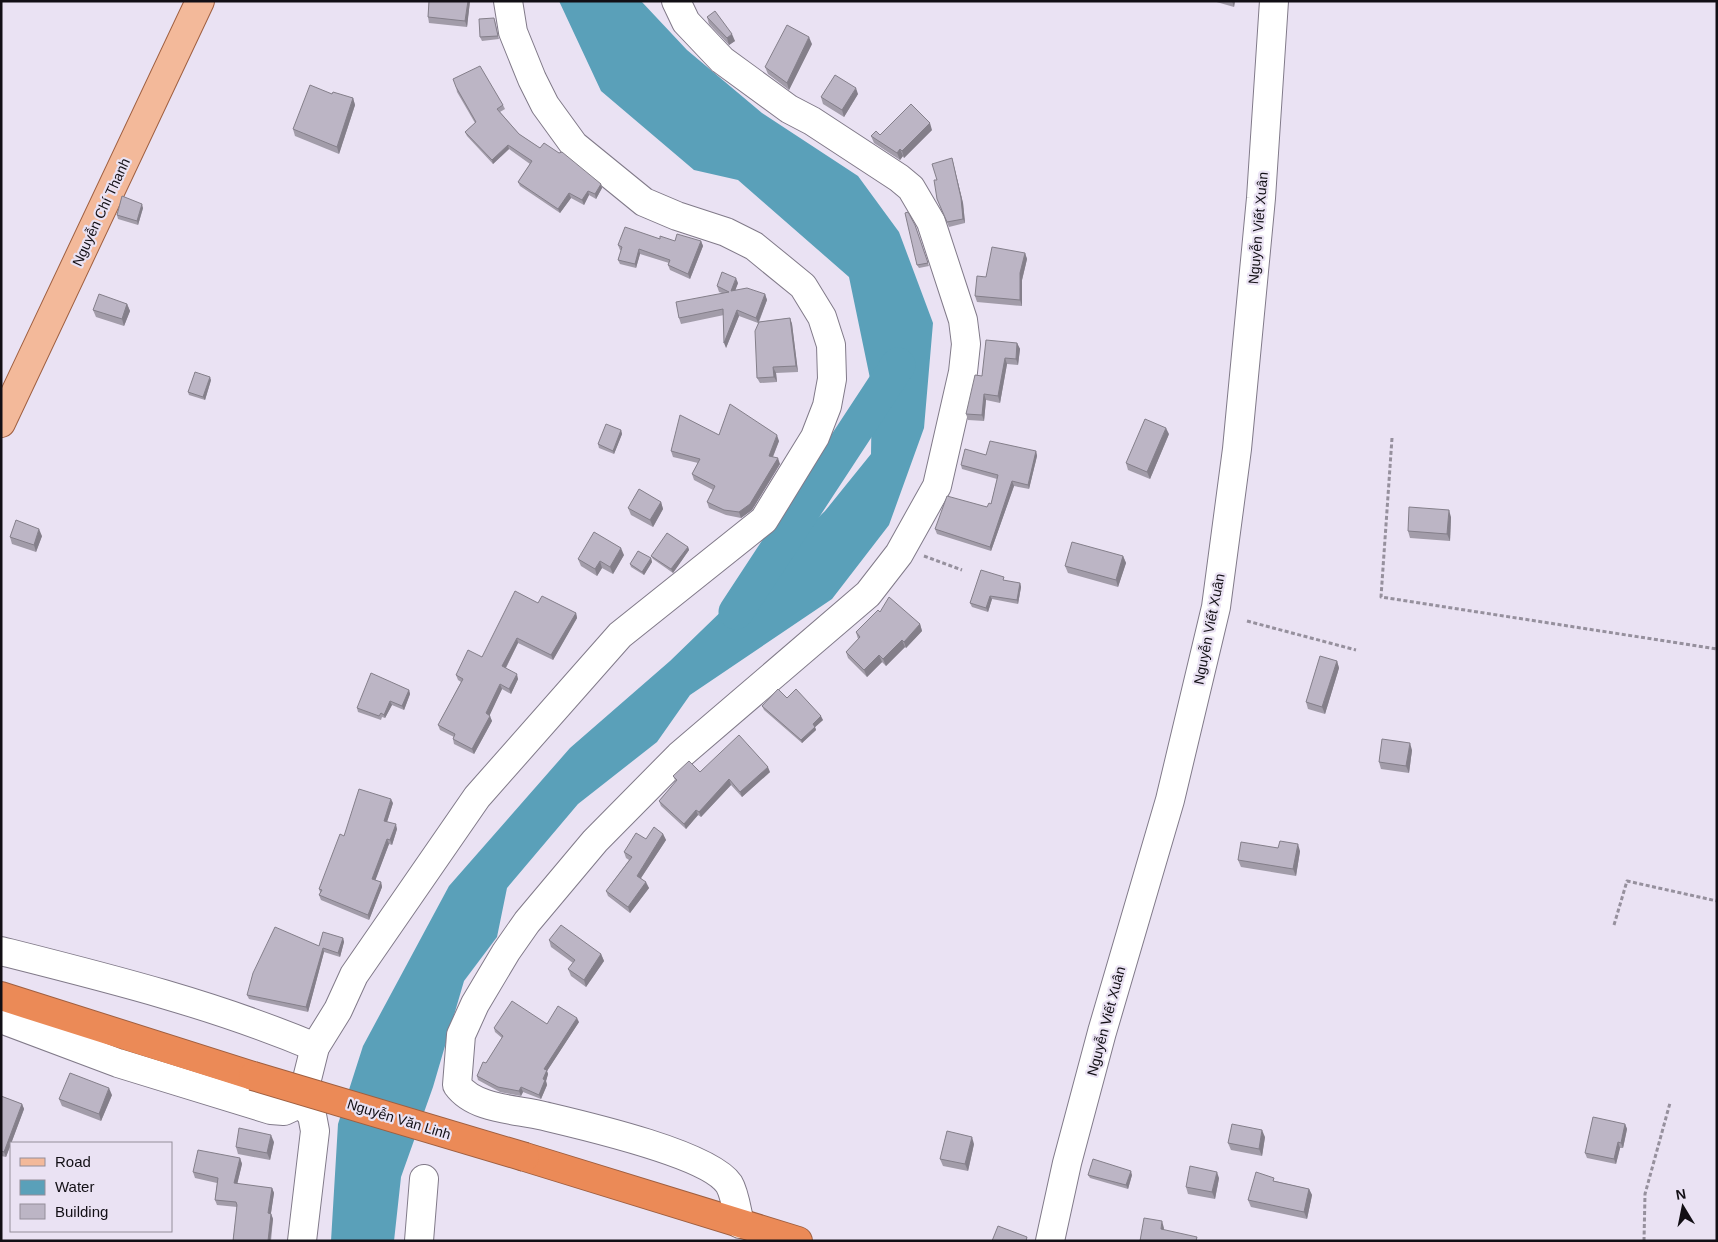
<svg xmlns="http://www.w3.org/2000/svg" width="1718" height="1242" font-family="Arial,sans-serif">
<rect width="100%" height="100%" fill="#eae2f3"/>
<polygon fill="#5aa0b9" points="559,1 641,1 687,50 762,113 858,176 899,232 933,323 924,428 889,525 832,599 690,695 657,742 578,804 507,888 497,937 464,981 433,1087 401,1177 394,1241 331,1241 338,1124 363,1046 449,886 570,748 670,661 825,511 871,454 872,388 849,277 738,180 694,170 601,91"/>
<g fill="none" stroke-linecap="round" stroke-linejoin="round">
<polyline stroke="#5aa0b9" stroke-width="35" points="736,612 898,365"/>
<g stroke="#817a89" stroke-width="30">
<g id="minor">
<path d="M676,1L686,22L722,60L789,109L812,121L899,178L911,188L931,222L963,320L966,344L963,372L937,486L899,554L868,594L679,756L595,841L527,922L506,952L475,1004L461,1035L457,1085C475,1110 517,1109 544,1116C582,1125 709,1154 729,1184C735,1194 737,1212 740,1224"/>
<path d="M1,951C108,978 213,1004 315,1047"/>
<polyline points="1,1019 118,1063 271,1110 284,1111 301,1103 315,1047 338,1010 354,975 477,797 620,635 764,520 815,437 827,406 832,379 831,345 822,317 803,286 754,246 726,232 677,216 644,202 574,145 545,105 532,79 513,32 508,1"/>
<polyline points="301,1103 312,1115 315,1131 302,1241"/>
<polyline points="419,1241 424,1179"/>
<polyline points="1050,1241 1067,1163 1102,1032 1170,800 1216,607 1237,449 1261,198 1274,1"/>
</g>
</g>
<g stroke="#9f5f40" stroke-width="30">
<polyline id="major" points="1,423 200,1"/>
</g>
<g stroke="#9f5f40" stroke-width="30">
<g id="highway">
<polyline points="1,996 253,1076"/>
<polyline points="525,1157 798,1241"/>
</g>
</g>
<g stroke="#96909d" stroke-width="3" stroke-dasharray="4 2.5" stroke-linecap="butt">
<polyline points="1392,438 1381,597 1717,649"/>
<polyline points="924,556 962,570"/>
<polyline points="1247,621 1356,650"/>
<polyline points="1614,925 1627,881 1717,901"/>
<polyline points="1644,1241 1645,1194 1670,1103"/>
</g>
<use href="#minor" stroke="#fff" stroke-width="28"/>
<use href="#major" stroke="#f3b99a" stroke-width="28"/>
<use href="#highway" stroke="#eb8a57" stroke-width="28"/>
<g stroke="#9f5f40" stroke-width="30" stroke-linecap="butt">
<polyline id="highway-bridge" points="253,1076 525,1157"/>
</g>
<use href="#highway-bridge" stroke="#eb8a57" stroke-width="28"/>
</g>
<g fill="#a29ca9">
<polygon points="429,1 470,1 467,27 429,23 428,17"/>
<polygon points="1213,1 1235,1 1234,7"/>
<polygon points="707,17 735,41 729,45 709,24"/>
<polygon points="495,21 499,39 482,41 480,37"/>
<polygon points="812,44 789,90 768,74 765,67"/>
<polygon points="456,87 503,105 505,109 500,112 519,134 540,148 601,184 602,188 596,199 589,195 584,205 571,198 560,213 520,186 518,182 530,164 509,149 493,164 467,136 465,132 475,123 457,92"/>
<polygon points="332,94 353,98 355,105 339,154 295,136 293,129"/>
<polygon points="858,94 844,117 823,104 821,97"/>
<polygon points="932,130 904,158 903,156 900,160 874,143 871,136"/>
<polygon points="952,158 963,203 965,223 949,227 937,199 937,180"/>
<polygon points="143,208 138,225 118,219 117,215"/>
<polygon points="915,225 929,266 919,268 917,265"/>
<polygon points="660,239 675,241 701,241 703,246 690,279 670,270 668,265 669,263 640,254 636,268 620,264 618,260 621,250 620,250 618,245"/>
<polygon points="1025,253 1027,259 1022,280 1022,306 977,302 975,296 986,277"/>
<polygon points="738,283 735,290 765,294 767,300 759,322 790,318 792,324 798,372 776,373 777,382 760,383 757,378 758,323 739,316 726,348 724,315 681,324 679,318 722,293 719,292 717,286"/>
<polygon points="127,304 130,311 124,326 96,317 93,310"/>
<polygon points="1017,343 1020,349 1018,365 1007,364 1000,403 986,400 984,421 968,420 966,414 982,376"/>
<polygon points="211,380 205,400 189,395 188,392"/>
<polygon points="621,430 622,434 614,454 599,448 598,444"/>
<polygon points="1169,434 1150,479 1128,470 1126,463"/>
<polygon points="719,435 779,441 773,457 780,464 752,510 741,518 726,515 709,508 707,502 713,490 694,480 692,474 698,463 673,457 671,451"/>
<polygon points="1036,451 1037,456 1029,489 1014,486 991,551 937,534 935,529 987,507 991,504 997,479 962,469 961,465 986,455"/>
<polygon points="661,502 663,509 653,527 631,515 628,508"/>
<polygon points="1451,517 1450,541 1410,538 1408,531"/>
<polygon points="42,536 36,552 12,544 10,537"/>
<polygon points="688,547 689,550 673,573 653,559 651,556"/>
<polygon points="624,555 613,574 602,568 597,576 581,566 578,559"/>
<polygon points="1123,556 1126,563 1118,587 1068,573 1065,566"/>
<polygon points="651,558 652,562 644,575 631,567 630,564"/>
<polygon points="1005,581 1020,583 1021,587 1018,604 992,599 988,612 972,607 970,603"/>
<polygon points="538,603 576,613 577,618 553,660 518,643 506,668 518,679 511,694 502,689 489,715 492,721 474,754 454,744 453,739 454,737 440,730 438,725 461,682 458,680 456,675 482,657"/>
<polygon points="880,612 920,624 922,631 906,648 905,647 886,666 882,662 867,677 848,658 846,652 858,639 856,632"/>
<polygon points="1337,661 1339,668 1325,714 1308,709 1306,702"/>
<polygon points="409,690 410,694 404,710 392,705 385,718 382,717 381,720 358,712 357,708"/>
<polygon points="787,698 823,720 815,727 816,730 802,743 764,710 762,706"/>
<polygon points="1412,750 1409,773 1381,769 1379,762"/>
<polygon points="700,772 770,772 742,797 731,785 701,817 698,815 686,829 661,806 659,801 676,782 673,776"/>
<polygon points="393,803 387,822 397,829 392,845 389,844 375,880 381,882 382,887 369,920 321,900 319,895 320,892 319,889 344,836"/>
<polygon points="663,834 666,840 641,878 649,888 630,913 608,896 606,891 629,860 626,858 624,852 646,839"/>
<polygon points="1278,848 1300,851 1296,876 1241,867 1238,860"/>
<polygon points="343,938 344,942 340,957 324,952 308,1012 249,999 247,995 319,946"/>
<polygon points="549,940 601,954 604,961 586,987 571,976 568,969 573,963 551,947"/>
<polygon points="579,1022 547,1071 548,1074 546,1081 547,1085 541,1099 523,1092 521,1096 500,1092 478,1080 477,1076 486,1063 502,1038 495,1032 494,1028"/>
<polygon points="112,1095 101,1121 62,1106 59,1099"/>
<polygon points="1,1096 22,1104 24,1109 6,1157 1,1156"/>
<polygon points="1625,1124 1627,1129 1623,1148 1620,1148 1616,1164 1587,1158 1585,1153"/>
<polygon points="1265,1137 1262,1156 1231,1150 1228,1143"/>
<polygon points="274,1142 270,1160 238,1154 236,1147"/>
<polygon points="974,1144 968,1171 943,1166 940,1159"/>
<polygon points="240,1158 242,1164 237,1184 272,1188 274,1193 271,1213 273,1219 271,1241 233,1241 237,1207 217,1205 215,1200 217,1183 195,1178 193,1172"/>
<polygon points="1088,1175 1132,1175 1128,1189 1090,1178"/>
<polygon points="1219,1178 1215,1199 1188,1194 1186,1187"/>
<polygon points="1275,1181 1309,1189 1312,1195 1307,1219 1251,1207 1248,1200"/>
</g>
<g fill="#847f8a">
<polygon points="468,1 470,1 467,27 465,21"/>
<polygon points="1232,1 1235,1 1234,7"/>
<polygon points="732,34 735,41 729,45 727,38"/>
<polygon points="809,37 812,44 789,90 787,83"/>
<polygon points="856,88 858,94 844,117 842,110"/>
<polygon points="353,98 355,105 339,154 337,147"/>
<polygon points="930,123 932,130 904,158 902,151"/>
<polygon points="508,145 509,149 493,164 492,160"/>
<polygon points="900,149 903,156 900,160 897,153"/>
<polygon points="952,158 963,203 965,223 963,219"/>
<polygon points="601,184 602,188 596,199 595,194"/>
<polygon points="588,191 589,195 584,205 582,200"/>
<polygon points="569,193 571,198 560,213 558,209"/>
<polygon points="142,204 143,208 138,225 137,221"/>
<polygon points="701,241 703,246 690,279 688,274"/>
<polygon points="639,249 640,254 636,268 635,264"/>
<polygon points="1025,253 1027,259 1022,280 1022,306 1020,300 1020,273"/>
<polygon points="736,278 738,283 733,297 731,291"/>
<polygon points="765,294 767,300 758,323 756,318"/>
<polygon points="127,304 130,311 124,326 122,319"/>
<polygon points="737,310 739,316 726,348 724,343"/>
<polygon points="790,318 792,324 798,372 796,366"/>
<polygon points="1017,343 1020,349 1018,365 1016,359"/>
<polygon points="1005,358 1007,364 1000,403 998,396"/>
<polygon points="773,367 776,373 777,382 774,377"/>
<polygon points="210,377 211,380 205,400 203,397"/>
<polygon points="984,394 986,400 984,421 982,415"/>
<polygon points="1166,428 1169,434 1150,479 1147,472"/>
<polygon points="621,430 622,434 614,454 613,451"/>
<polygon points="777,435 779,441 771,461 769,456"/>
<polygon points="1036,451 1037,456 1029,489 1028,485"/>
<polygon points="778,458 780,464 752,510 741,518 739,512"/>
<polygon points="1012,481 1014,486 991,551 990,547"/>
<polygon points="661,502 663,509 653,527 650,520"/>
<polygon points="1449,510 1451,517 1450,541 1447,534"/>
<polygon points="39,529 42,536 36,552 34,545"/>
<polygon points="688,547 689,550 673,573 671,569"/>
<polygon points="621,548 624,555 613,574 610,567"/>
<polygon points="1123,556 1126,563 1118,587 1116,580"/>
<polygon points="651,558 652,562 644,575 642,572"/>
<polygon points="600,561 602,568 597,576 595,569"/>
<polygon points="1020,583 1021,587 1018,604 1017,600"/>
<polygon points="990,596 992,599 988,612 986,608"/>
<polygon points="576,613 577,618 553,660 551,655"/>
<polygon points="920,624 922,631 906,648 904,642"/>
<polygon points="517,638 518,643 504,671 502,666"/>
<polygon points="902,640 905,647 886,666 883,659"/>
<polygon points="879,655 882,662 867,677 864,670"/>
<polygon points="1337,661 1339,668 1325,714 1322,707"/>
<polygon points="517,674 518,679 511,694 509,689"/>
<polygon points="500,684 502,689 488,719 486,713"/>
<polygon points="409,690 410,694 404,710 402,706"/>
<polygon points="390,701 392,705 385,718 384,715"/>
<polygon points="490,716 492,721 474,754 472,749"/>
<polygon points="821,716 823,720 814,728 813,724"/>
<polygon points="815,727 816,730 802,743 801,740"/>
<polygon points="1410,743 1412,750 1409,773 1406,766"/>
<polygon points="768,767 770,772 742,797 740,792"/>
<polygon points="729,779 731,785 701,817 699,812"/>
<polygon points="391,799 393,803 386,825 384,821"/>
<polygon points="696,810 698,815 686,829 684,824"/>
<polygon points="396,824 397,829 392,845 390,840"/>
<polygon points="663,834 666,840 639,881 637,876"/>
<polygon points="387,839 389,844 374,884 372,879"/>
<polygon points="1298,844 1300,851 1296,876 1293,869"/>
<polygon points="381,882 382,887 369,920 368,915"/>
<polygon points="646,882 649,888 630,913 628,907"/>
<polygon points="343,938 344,942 340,957 338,953"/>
<polygon points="323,948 324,952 308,1012 306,1007"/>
<polygon points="601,954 604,961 586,987 584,980"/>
<polygon points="577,1018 579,1022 547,1071 548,1074 546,1081 547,1085 541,1099 539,1095 544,1069"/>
<polygon points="521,1087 523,1092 521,1096 519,1091"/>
<polygon points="109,1088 112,1095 101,1121 99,1114"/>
<polygon points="22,1104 24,1109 6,1157 4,1152"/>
<polygon points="1625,1124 1627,1129 1623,1148 1621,1143"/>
<polygon points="1262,1130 1265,1137 1262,1156 1259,1149"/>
<polygon points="271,1135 274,1142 270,1160 267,1153"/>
<polygon points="972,1137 974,1144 968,1171 965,1164"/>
<polygon points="1618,1142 1620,1148 1616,1164 1614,1159"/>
<polygon points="240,1158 242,1164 236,1189 234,1183"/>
<polygon points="1131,1171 1132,1175 1128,1189 1126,1185"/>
<polygon points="1217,1172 1219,1178 1215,1199 1212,1192"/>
<polygon points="272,1188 274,1193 270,1219 268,1213"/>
<polygon points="1309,1189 1312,1195 1307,1219 1304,1212"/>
<polygon points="271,1214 273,1219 270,1241 268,1241"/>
<polygon points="1162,1221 1164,1228 1163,1235 1161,1229"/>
</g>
<g fill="#bcb5c5" stroke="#847f8a">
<polygon points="429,1 468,1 465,21 428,17"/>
<polygon points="715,11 732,34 727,38 707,17"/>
<polygon points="494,18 498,36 480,37 479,19"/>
<polygon points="787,25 809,37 787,83 765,67"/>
<polygon points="480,66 503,105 497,109 519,134 540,148 544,143 559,153 562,152 601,184 595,194 588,191 582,200 569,193 558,209 518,182 532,161 508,145 492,160 465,132 476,122 456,87 453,79"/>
<polygon points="835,75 856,88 842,110 821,97"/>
<polygon points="310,85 332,94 333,92 353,98 337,147 293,129"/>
<polygon points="911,104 930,123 902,151 900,149 897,153 871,136 876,131 880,135"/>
<polygon points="952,158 961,198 963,219 947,222 937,199 934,180 937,180 932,164"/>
<polygon points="122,196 142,204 137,221 117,215"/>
<polygon points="908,212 915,225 928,263 917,265 905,213"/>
<polygon points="625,227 660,239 660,236 675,241 677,234 701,241 688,274 668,265 670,260 639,249 635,264 618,260 622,247 618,245"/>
<polygon points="992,247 1025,253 1020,273 1020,300 975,296 977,276 986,277"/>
<polygon points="722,272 736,278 731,291 747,288 765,294 756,318 737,310 724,343 723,309 679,318 676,302 729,292 717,286"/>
<polygon points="99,294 127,304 122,319 93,310"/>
<polygon points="790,318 796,366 773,367 774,377 757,378 755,331 759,322"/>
<polygon points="986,340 1017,343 1016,359 1005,358 998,396 984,394 982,415 966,414 975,375 982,376"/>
<polygon points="195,372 210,377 203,397 188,392"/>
<polygon points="730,404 777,435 769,456 778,458 750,504 739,512 724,510 707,502 715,486 692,474 700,459 671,451 680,415 719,435"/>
<polygon points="1145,419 1166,428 1147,472 1126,463"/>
<polygon points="606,424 621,430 613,451 598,444"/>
<polygon points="990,441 1036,451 1028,485 1012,481 990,547 935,529 947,496 987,507 989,503 991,504 998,475 961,465 965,449 986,455"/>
<polygon points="639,489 661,502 650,520 628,508"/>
<polygon points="1409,507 1449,510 1447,534 1408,531"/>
<polygon points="16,520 39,529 34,545 10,537"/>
<polygon points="594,532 621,548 610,567 600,561 595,569 578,559"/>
<polygon points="667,533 688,547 671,569 651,556"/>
<polygon points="1072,542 1123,556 1116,580 1065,566"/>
<polygon points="638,551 651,558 642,572 630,564"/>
<polygon points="981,570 1004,577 1003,580 1020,583 1017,600 990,596 986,608 970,603"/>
<polygon points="515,591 538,603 542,596 576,613 551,655 517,638 502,666 517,674 509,689 500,684 486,713 490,716 472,749 453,739 455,734 438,725 463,679 456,675 468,650 482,657"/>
<polygon points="889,597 920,624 904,642 902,640 883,659 879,655 864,670 846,652 860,637 856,632 878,610 880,612"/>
<polygon points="1320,656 1337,661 1322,707 1306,702"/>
<polygon points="371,673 409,690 402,706 390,701 384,715 381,713 379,716 357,708"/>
<polygon points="778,689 787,698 796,689 821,716 813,724 815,727 801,740 762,706"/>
<polygon points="739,735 768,767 740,792 729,779 699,812 696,810 684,824 659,801 677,780 673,776 689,761 700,772"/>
<polygon points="1382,739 1410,743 1406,766 1379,762"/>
<polygon points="359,789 391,799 384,821 396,824 390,840 387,839 372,879 381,882 368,915 319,895 322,890 319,889 340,834 344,836"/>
<polygon points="654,827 663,834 637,876 646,882 628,907 606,891 632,857 624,852 636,833 646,839"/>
<polygon points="1280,841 1298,844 1293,869 1238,860 1241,842 1278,848"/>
<polygon points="561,925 601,954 584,980 568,969 575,960 549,940"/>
<polygon points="275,927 319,946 323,932 343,938 338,953 323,948 306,1007 247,995 253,973"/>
<polygon points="512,1001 547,1024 558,1006 577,1018 544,1069 547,1070 543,1079 545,1080 539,1095 521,1087 519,1091 498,1087 477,1076 483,1062 486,1063 503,1036 494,1028"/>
<polygon points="70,1073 109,1088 99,1114 59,1099"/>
<polygon points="1,1096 22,1104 4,1152 1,1151"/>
<polygon points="1593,1117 1625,1124 1621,1143 1618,1142 1614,1159 1585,1153"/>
<polygon points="1232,1124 1262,1130 1259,1149 1228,1143"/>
<polygon points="239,1128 271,1135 267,1153 236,1147"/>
<polygon points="947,1131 972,1137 965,1164 940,1159"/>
<polygon points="198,1150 240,1158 234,1183 272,1188 268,1213 271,1214 268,1241 233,1241 237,1205 236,1202 215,1200 218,1178 193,1172"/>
<polygon points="1093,1159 1131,1171 1126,1185 1088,1175"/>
<polygon points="1190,1166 1217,1172 1212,1192 1186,1187"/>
<polygon points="1256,1172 1274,1178 1273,1181 1309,1189 1304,1212 1248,1200"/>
<polygon points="1144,1218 1162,1221 1161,1229 1197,1237 1196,1241 1140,1241"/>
<polygon points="998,1226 1027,1237 1026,1241 992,1241"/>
</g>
<g text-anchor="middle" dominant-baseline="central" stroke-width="4.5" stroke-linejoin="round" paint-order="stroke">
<g font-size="14" fill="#120f15" stroke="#eae2f3">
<text transform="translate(101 212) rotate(-65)">Nguyễn Chí Thanh</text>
<text transform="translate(1258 228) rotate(-85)">Nguyễn Viết Xuân</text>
<text transform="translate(1209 629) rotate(-79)">Nguyễn Viết Xuân</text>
<text transform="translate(1106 1021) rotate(-75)">Nguyễn Viết Xuân</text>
<text transform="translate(399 1119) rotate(17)">Nguyễn Văn Linh</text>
</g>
</g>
<rect width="1718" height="1242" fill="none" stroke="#120f15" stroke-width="5"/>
<rect x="10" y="1142" width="162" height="90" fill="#eae2f3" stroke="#948e9a"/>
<rect x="20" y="1158" width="25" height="8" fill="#f3b99a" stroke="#948e9a"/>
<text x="55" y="1167" font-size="15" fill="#120f15">Road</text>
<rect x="20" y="1180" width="25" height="15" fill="#5aa0b9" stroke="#948e9a"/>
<text x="55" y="1192" font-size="15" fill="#120f15">Water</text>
<rect x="20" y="1204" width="25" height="15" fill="#bcb5c5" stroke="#948e9a"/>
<text x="55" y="1217" font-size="15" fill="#120f15">Building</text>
<g transform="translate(1683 1207) rotate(350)" stroke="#eae2f3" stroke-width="4" paint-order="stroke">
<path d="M0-4L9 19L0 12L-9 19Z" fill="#120f15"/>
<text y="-8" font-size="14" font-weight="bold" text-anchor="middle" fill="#120f15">N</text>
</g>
</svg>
